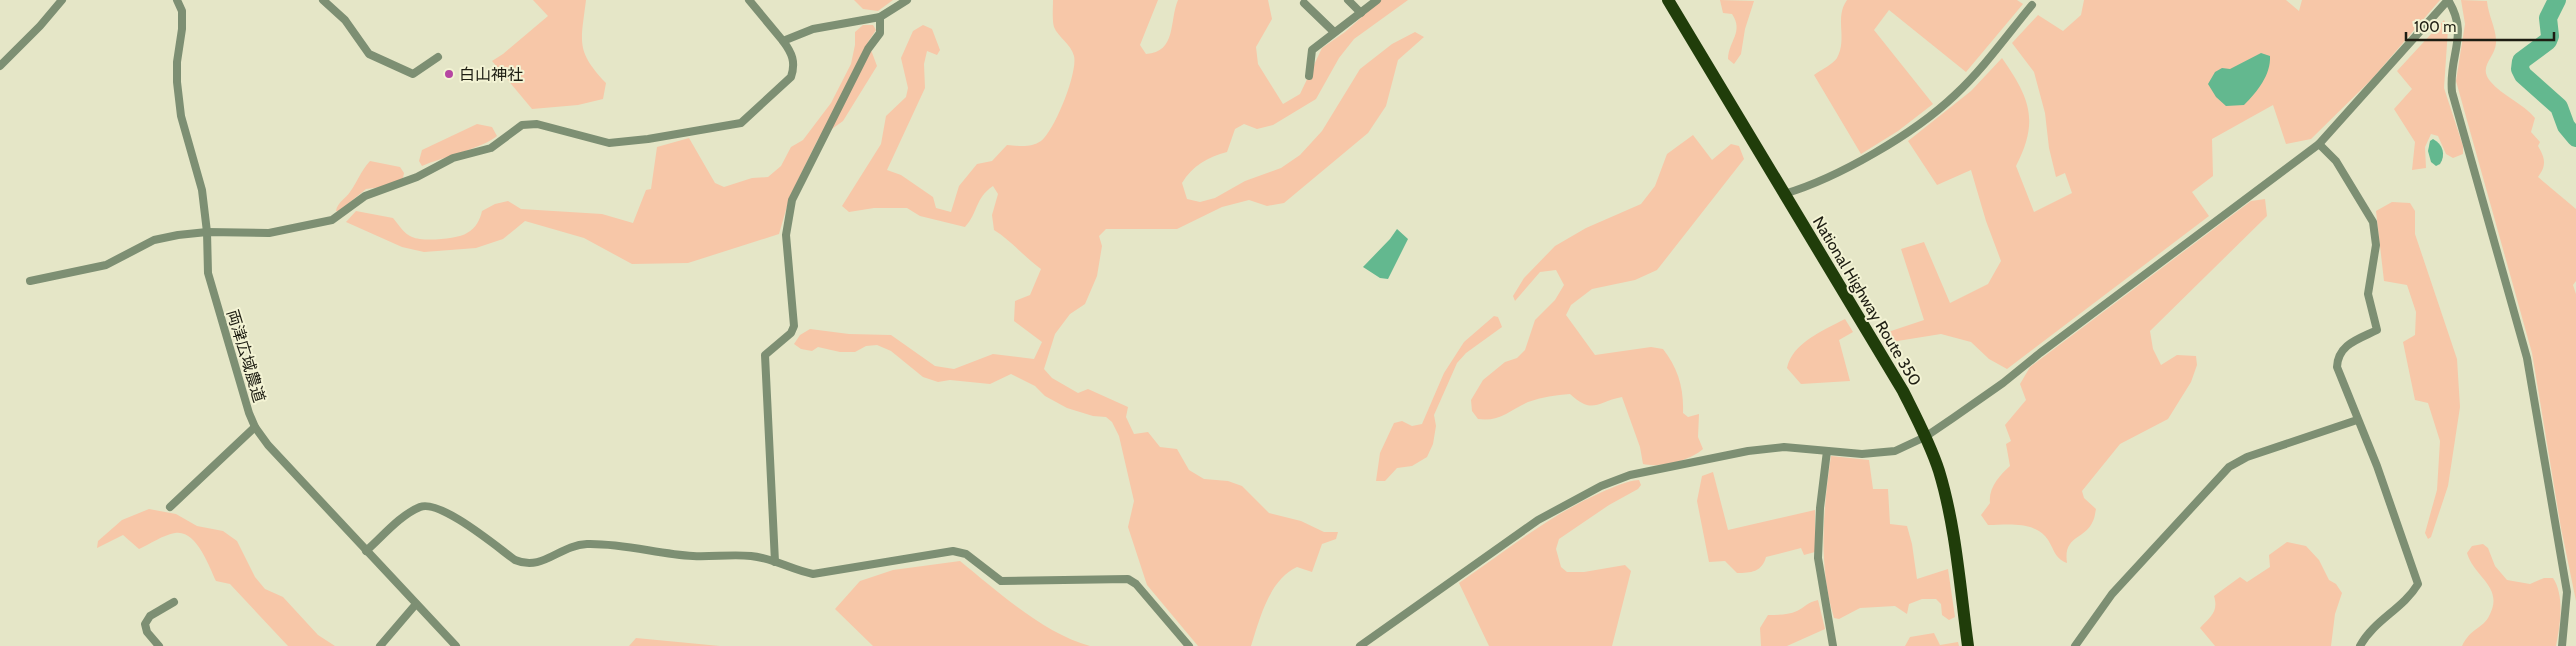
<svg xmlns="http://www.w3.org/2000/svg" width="2576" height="646" font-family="Cabin,'Noto Sans JP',sans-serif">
<rect width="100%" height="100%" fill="#e5e6c7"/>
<g fill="#f7c7a8">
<path d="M533,0H586C581,42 575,50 606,83L603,99L578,105L532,109L492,61L503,54L548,16Z"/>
<polygon points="854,0 893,0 878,11 863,9"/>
<path d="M1053,0H1158L1140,45L1146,54C1177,52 1169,21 1178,0H1268L1272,19L1256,47L1258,64L1283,104L1300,94L1322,48L1345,32L1381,0H1408L1354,39L1339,58L1316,99L1273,125L1257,129L1244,124L1235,129L1227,152C1208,157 1192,166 1182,183L1187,199L1200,202L1215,198L1245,181L1281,168L1300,155L1322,131L1360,69L1392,44L1415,32L1424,37L1398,60L1386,106L1368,133L1284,203L1267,206L1249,200L1222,207L1177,229H1106L1099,236L1102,246L1097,276L1085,304L1070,314L1055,334L1044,369L1052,378L1078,393L1088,389L1128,407L1126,417L1134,434L1148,432L1160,447L1177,449L1189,470L1204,479L1228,481L1242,486L1269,513L1301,521L1324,532H1338L1336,539L1322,544L1312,572L1297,567C1269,580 1260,618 1251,646H1198L1147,585L1128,527L1134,501L1119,436L1112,422L1106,417L1093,416L1067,408L1045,396L1035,386L1011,374L990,384L950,380L938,382L923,377L891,351L877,345L866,346L855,352H840L818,347L812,351L801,349L794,344L800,335L810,329L849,334L891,335L935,366L954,369L993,354L1034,359L1042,342L1014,321L1015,301L1030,295L1041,269C1023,256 1013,242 994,230L992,215L998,194L993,186C975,198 978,213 965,227L920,216L907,208H874L849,212L842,206L881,144L886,116L906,97L908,88L901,58L913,31L923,25L932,29L940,50L937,55L927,51L924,64L925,88L887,170L901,175L933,197L936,208L951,212L959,186L977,164L992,161L1007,145C1019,146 1031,148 1041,141C1055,130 1078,72 1074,56C1071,44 1058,37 1054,27C1052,20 1053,8 1053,0Z"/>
<path d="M1720,0L1754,1L1745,29L1741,54L1734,64L1728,59C1729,40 1744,32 1732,14L1723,13Z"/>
<path d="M1847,0H2017L2023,4L1966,72L1889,10L1874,30L1933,104L1898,131L1861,154L1814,75C1821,70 1833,64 1837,58C1848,38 1834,18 1847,0Z"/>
<path d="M2084,0H2286L2299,11L2302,0H2440L2371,80L2311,139L2286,144L2273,105L2212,139L2213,176L2192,192L2209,216L2007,369L1989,359L1971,342L1941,334L1891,342L1885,333L1924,320L1901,249L1924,242L1950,303L1988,284L2001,261L1986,221L1971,170L1937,185L1908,141L1971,91L2002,58C2029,97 2040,120 2016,166L2034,212L2072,193L2065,173L2056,177L2049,148L2045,113L2034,72L2012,43L2038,15L2063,31L2081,15Z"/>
<path d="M2461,0L2487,1C2488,15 2497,30 2496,43C2495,58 2478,66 2490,81C2502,96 2523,103 2535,118L2531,132L2540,142L2538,146C2545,158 2547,165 2538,177L2576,209V281L2573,285L2576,294V601L2561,528L2532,353L2456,81L2465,24Z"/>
<polygon points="2444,20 2448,29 2444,88 2463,146 2463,154 2453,158 2446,154 2438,136 2431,134 2425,147 2426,168 2412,170 2415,142 2394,109 2412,89 2397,71"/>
<path d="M863,25H873L876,30L868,42L877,66L843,121L818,139L790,196L779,234L688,263L632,264L584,238L525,221L503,239L476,248L424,252L402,247L346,222L356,211L393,218C399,225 404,234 412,237C423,242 458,239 467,233C476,228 480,220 482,211L495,204L508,201L521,209L602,214L633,223L646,190L651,189L657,147L689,138L715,183L724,187L752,178L768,177L781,166L791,147L803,140L831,103L851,64L855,45V32Z"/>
<path d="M477,124L492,127L497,136C485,147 440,158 422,166L419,161L422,150Z"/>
<path d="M1693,135L1712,160L1731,144L1739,146L1744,159L1657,270L1635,280L1592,289L1571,305L1566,315L1595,355L1651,347L1663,349C1678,368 1684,388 1683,413L1688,417L1699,414L1698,437L1703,449C1690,461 1660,468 1643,464L1640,447L1622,397C1596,402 1593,415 1570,394C1556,395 1542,397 1528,402C1510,410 1500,422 1478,419L1472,411L1471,400L1483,380L1505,362L1517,358L1525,350L1535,320L1555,300L1564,285L1556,270L1540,272L1515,301L1513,296L1524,278L1555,246L1586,228L1641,204L1655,186L1667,154Z"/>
<path d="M370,161L400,167L404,173L403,178L390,186L366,189L339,211H336C337,203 346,198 350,192C358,181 360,172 370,161Z"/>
<path d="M2265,199L2267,216L2150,331L2153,349L2161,365L2177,355L2196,356L2197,365L2191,382L2168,419L2120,444L2082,491L2084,498L2096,509C2095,513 2095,517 2093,521C2085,540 2063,535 2067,563C2053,558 2054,546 2045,536C2031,521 2006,525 1988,525L1981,515L1990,503C1988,488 2000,475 2010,466L2006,444L2011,441L2005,425L2026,400L2020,384L2030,367L2251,201Z"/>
<polygon points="2392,202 2410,203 2415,211 2415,234 2457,359 2460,407 2448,486 2431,537 2428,539 2425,533 2437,490 2440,441 2428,403 2415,400 2403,342 2415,335 2416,312 2407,285 2384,281 2376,211"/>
<polygon points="1494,316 1498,317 1502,327 1466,353 1457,363 1434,415 1436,426 1433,444 1427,457 1412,466 1397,468 1385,481 1376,481 1380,453 1394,423 1402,421 1412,426 1422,424 1444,373 1464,342"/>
<path d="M1845,319L1853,332L1839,340L1850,381L1801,384L1787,368C1792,343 1824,330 1845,319Z"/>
<path d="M1831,456L1869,460L1873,489H1888L1890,524L1907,526L1912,544L1917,579L1948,569L1955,617L1949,620L1942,615L1941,604L1936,599H1922L1909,604L1907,614L1895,606L1860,608L1839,619L1834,618C1818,564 1823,511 1831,456Z"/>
<path d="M1713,472L1728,530L1815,510V552L1804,555L1801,548L1766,557C1762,572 1751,573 1737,573L1725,561L1709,562L1697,501L1702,476Z"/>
<path d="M1639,480L1641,485L1638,489L1609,505L1559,539L1556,549L1561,567L1567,572H1584L1625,565L1631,571L1612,646H1489L1459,583C1505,551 1550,515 1602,492C1614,487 1626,481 1639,480Z"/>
<path d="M149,509L176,514L197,526L223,531L237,541L255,577L265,589L283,597L318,635L335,646H288L230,584L216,581C209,566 196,529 175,533C163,535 150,544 139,549L123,535L97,548L98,541L122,520Z"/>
<path d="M2287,542L2306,546L2319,560L2329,580L2336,584L2342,593L2335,614L2331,646H2215L2200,628C2210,617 2219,612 2214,596L2240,577L2247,582L2270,567L2269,555Z"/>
<path d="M2483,544L2488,548L2495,566L2507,580L2530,584L2544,578H2553C2565,596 2560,626 2556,646H2462C2471,628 2481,629 2488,618C2506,587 2475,579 2467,553L2472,546Z"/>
<path d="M960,561C997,591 1044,634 1090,646H873L835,609L860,581L893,570Z"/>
<path d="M1818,600L1825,629L1787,646H1761L1760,628L1768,615C1777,615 1788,615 1797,611C1805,607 1808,602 1818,600Z"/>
<polygon points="1934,633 1940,645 1958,642 1959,646 1905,646 1910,637"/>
<polygon points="636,638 720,646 629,646"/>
</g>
<g fill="#63b88f">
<path d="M2261,53L2270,56C2271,75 2257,92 2244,105L2226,106L2216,97L2208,84L2215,72L2222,68L2230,69Z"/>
<path d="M2433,139C2443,144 2446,155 2440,164L2436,166L2431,162L2428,151L2430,141Z"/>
<polygon points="1397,229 1408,239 1388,279 1380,278 1363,267 1390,239"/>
</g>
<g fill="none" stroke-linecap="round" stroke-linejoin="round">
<polyline stroke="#63b88f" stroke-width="18" points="2557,0 2548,18 2550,36 2548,41 2521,61 2520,69 2523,75 2559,107 2566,126 2576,138"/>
<g stroke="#7d8f73" stroke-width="8">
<polyline points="177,0 182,11 182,29 177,62 177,82 181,116 202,190 207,232 208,273 249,413 255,427 268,445 456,646"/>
<polyline points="323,0 345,20 369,54 413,74 438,57"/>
<polyline points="749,0 783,41 813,29 880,17"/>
<polyline points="1348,0 1361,13"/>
<path d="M2448,0C2470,35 2448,55 2452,92L2527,358L2567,592L2562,646"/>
<polyline points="1304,3 1334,32"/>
<polyline points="0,66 40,26 62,0"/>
<polyline points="1309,76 1312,50 1377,0"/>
<path d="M2319,144L2336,161L2373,222L2376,245L2368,294L2377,330C2359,339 2338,344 2337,367L2377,466L2418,584C2403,609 2374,620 2360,646"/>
<path d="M1784,194C1838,178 1914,134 1955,95C1984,68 2007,35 2032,5"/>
<path d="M30,281L106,265L154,240L178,235L207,232L269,233L332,220L365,196L417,177L453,158L491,148L522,125L537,124L609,143L648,139L741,123L791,77C796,62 792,53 783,41"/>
<polyline points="1827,451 1820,508 1818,558 1833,646"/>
<polyline points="170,507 255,427"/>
<path d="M366,551C382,537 400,515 420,507C440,499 497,547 515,560C543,572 559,545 587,544C623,543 658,554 693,556C712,557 732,554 751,556C773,558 792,570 813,574L953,551L966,554L1001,581L1128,579L1136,584L1189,646"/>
<polyline points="775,562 765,355 791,333 794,326 786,235 792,200 868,49 880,33 880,17 907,0"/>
<polyline points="159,646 147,632 145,624 150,616 174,602"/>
<polyline points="380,646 416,604"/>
<polyline points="1360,646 1538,520 1601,486 1630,475 1748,451 1784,447 1862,454 1895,451 1925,437 1953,418 2003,383 2040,353 2319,144 2448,0"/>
<polyline points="2075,646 2112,594 2229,467 2247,457 2357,420"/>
</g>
<path stroke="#203d0a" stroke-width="12" d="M1668,0L1903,391C1916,417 1930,443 1939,471C1956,527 1960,588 1968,646"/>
</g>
<circle fill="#b646a2" stroke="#f3f3d4" stroke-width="2" cx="449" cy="74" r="5"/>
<g text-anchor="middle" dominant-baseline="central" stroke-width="4" stroke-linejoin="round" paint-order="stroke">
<g font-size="16" fill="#1d1d12" stroke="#f3f3d4" text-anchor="start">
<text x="459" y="74">白山神社</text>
</g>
<g font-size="16" fill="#1d1d12" stroke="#f3f3d4">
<text transform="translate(1867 301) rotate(59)">National Highway Route 350</text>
<text transform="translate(246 356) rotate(73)">両津広域農道</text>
</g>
</g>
<path d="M2406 32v8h148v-8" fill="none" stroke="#1d1d12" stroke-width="2.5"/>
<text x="2414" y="32" font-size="15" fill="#1d1d12" stroke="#f3f3d4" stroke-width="4" paint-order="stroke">100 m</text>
</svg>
